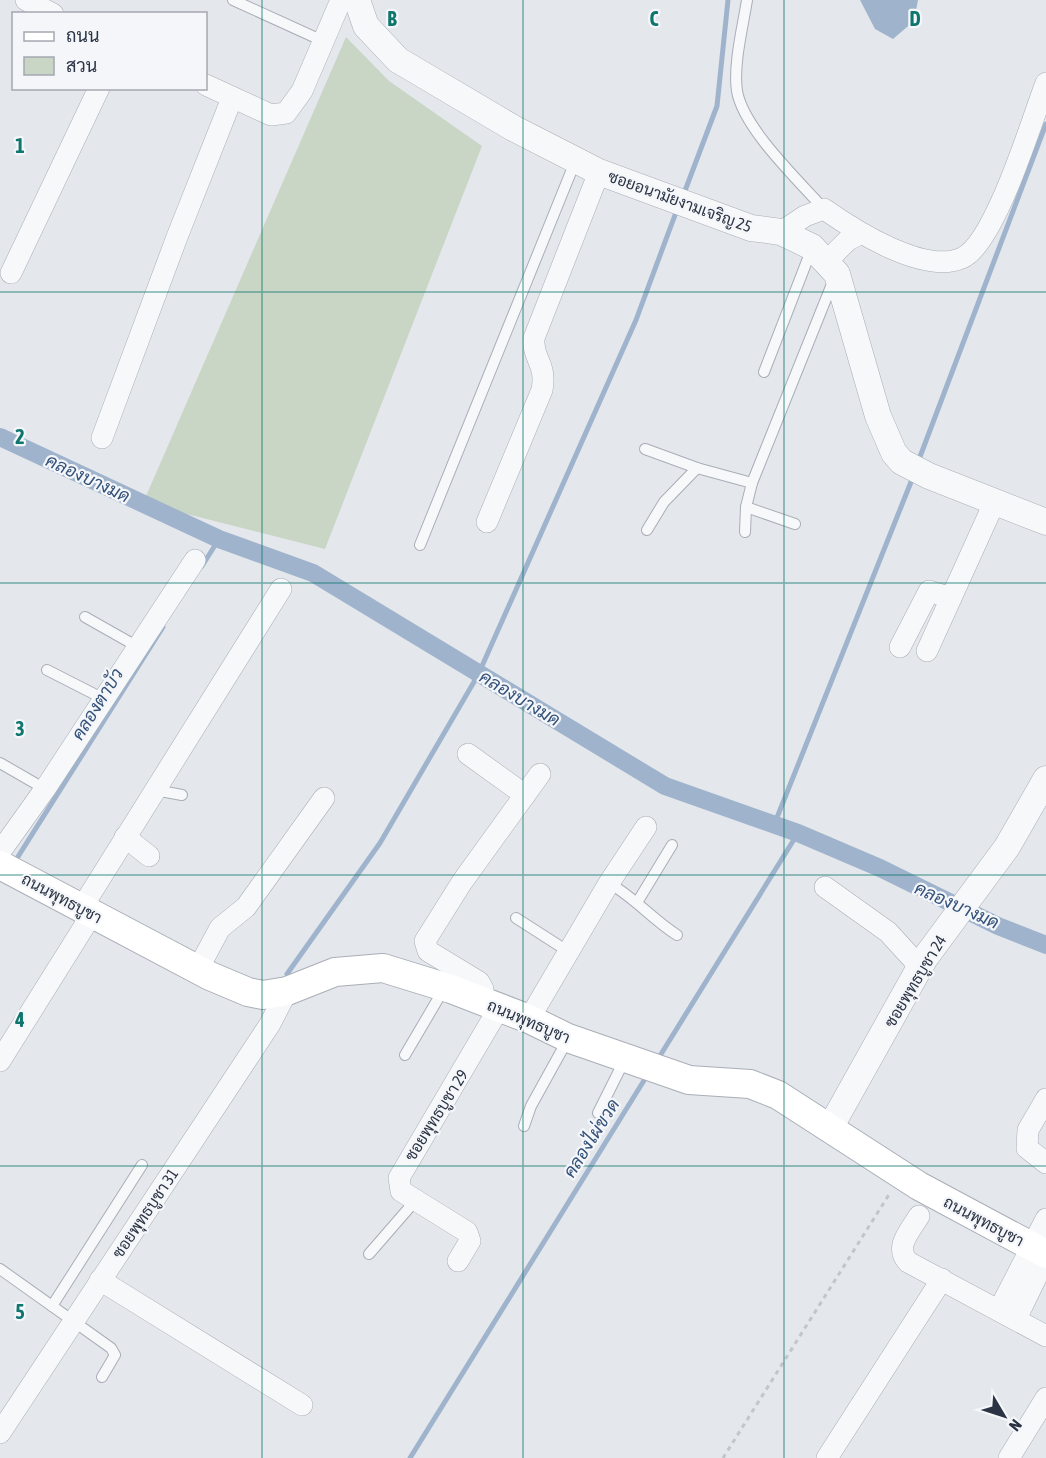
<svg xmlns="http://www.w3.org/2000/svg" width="1046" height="1458" font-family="'Asap Condensed',Sarabun,sans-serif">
<rect width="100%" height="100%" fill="#e4e7ec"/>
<polygon fill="#c9d6c5" points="346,37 389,81 482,146 325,549 143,503"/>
<polygon fill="#9fb4cc" points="860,0 918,0 914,21 893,39 875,29"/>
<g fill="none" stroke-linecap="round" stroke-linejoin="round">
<g stroke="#9fb4cc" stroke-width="5">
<polyline points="683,196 717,106 728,0"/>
<polyline points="918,462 1046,124"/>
<polyline points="202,566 219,539"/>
<polyline points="774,825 913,477"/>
<polyline points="14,863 163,627"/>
<polyline points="287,974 380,843 478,675 636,320 678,207"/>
<polyline points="658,1059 798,833"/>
<polyline points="410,1458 648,1074"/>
</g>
<polyline stroke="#9fb4cc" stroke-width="18" points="0,437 219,539 313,573 665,786 798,833 880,868 998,926 1046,945"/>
<g stroke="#a9aeb7" stroke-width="12">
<g id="service">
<polyline points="233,0 323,41"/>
<path d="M747,0C743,26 733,65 737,91C743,128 799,181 824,209"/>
<polyline points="764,372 812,248"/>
<polyline points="645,449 697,468 752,483"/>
<polyline points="746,507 795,524"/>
<polyline points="647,530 664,502 697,468"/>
<polyline points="745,532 746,507 752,483 834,279"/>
<polyline points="420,545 575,162"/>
<polyline points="85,617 138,647"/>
<polyline points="47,670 104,699"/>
<polyline points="0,763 45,789"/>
<polyline points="155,790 182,795"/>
<path d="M609,883C635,898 652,919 677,935"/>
<polyline points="638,901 672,845"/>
<polyline points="516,918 569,952"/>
<polyline points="405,1055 445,987"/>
<polyline points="598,1113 625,1059"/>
<polyline points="524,1126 531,1106 568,1039"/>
<polyline points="369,1254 415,1201"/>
<polyline points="0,1269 111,1348 115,1355 102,1377"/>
<polyline points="52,1306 142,1165"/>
</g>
</g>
<g stroke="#a9aeb7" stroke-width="22">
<g id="minor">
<polyline points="26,0 53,14"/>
<polyline points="206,85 271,115 286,113 302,91 341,0"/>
<path d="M781,232L805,216L824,209C854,230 924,275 962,258C995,244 1032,119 1046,83"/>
<polyline points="827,261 848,240 860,234"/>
<polyline points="11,273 99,88"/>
<polyline points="102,438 177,237 232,98"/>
<path d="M487,522L542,390C547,363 532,359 534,338L599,172"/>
<polyline points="900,647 929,591 951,598"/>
<polyline points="927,651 995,501"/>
<polyline points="468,754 525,795"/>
<polyline points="125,837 149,856"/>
<polyline points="0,852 45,789 195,560"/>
<polyline points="825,887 888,932 920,967"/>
<polyline points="81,909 281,589"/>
<polyline points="198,969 220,928 246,907 324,798"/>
<polyline points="483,1002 483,989 479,982 428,951 425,941 462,882 540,774"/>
<polyline points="529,1019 609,883 646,827"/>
<polyline points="0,1061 92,914"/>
<polyline points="1046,1099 1028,1130 1027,1148 1046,1163"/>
<path d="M919,1216C910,1231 894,1247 908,1262L1046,1336"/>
<polyline points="458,1261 470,1241 467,1232 401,1191 399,1178 499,1008"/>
<polyline points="100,1280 302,1405"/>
<polyline points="999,1310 1046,1219"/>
<polyline points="1016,1319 1046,1257"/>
<polyline points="0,1433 270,1024 287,991"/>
<polyline points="827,1458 942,1279"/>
<polyline points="1009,1458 1046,1398"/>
</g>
</g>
<g stroke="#a9aeb7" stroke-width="27">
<g id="tertiary">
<polyline points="357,0 366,26 398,60 513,128 599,172 751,228 781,232 812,247 837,274 878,416 894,453 902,462 929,476 1046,522"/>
<polyline points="830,1128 925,958 1007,847 1046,779"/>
</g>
</g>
<g stroke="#a9aeb7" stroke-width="30">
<polyline id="secondary" points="0,865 210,976 248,992 263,995 287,991 335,972 383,968 451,989 529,1019 568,1038 689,1080 750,1084 778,1095 919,1186 1046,1254"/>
</g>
<polyline stroke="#c2c5cb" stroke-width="3" stroke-dasharray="4.5 4.5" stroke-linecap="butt" points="723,1458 890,1193"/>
<use href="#service" stroke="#f7f8fa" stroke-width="10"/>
<use href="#minor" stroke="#f7f8fa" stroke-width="21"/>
<use href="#tertiary" stroke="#f7f8fa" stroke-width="26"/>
<use href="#secondary" stroke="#fff" stroke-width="28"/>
</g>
<path fill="none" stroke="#0f766e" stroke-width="1.5" stroke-opacity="0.55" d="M262,0V1458M523,0V1458M784,0V1458M0,292H1046M0,583H1046M0,875H1046M0,1166H1046"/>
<g text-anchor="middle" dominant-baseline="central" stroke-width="4.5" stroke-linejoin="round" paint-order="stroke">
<g font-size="16" fill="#2b3445" stroke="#f4f6f9">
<text transform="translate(680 201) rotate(20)">ซอยอนามัยงามเจริญ 25</text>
<text transform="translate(62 898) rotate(28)">ถนนพุทธบูชา</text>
<text transform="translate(915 981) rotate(-59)">ซอยพุทธบูชา 24</text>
<text transform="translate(529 1021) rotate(23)">ถนนพุทธบูชา</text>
<text transform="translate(436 1115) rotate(-58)">ซอยพุทธบูชา 29</text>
<text transform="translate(145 1213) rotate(-56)">ซอยพุทธบูชา 31</text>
<text transform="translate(984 1221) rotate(28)">ถนนพุทธบูชา</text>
</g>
<g font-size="18" font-style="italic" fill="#34527a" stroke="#f4f6f9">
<text transform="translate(88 478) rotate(25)">คลองบางมด</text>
<text transform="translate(520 698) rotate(31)">คลองบางมด</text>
<text transform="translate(97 704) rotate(-58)">คลองตาบัว</text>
<text transform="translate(957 905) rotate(24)">คลองบางมด</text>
<text transform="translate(591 1138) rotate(-58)">คลองไผ่ขวด</text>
</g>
</g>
<g font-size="20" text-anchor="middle" font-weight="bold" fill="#0f766e" stroke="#f4f6f9" stroke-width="4.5" stroke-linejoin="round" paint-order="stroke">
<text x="392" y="26">B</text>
<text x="654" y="26">C</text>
<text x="915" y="26">D</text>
<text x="20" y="153">1</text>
<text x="20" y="444">2</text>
<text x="20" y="736">3</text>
<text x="20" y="1027">4</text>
<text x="20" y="1319">5</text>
</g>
<rect x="12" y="12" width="195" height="78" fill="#f4f6f9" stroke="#a4a8b1" stroke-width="1.5"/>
<rect x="24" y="32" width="30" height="9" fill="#ffffff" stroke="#a4a8b1" stroke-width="1.5"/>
<text x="66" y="42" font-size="18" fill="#2b3445">ถนน</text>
<rect x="24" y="57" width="30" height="18" fill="#c9d6c5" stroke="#a4a8b1" stroke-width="1.5"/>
<text x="66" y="72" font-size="18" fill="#2b3445">สวน</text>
<g transform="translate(1004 1416) rotate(129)" stroke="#f4f6f9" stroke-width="4.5" paint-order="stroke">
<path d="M0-4.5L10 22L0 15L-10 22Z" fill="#2b3445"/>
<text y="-9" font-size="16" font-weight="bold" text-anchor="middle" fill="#2b3445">N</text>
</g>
</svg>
